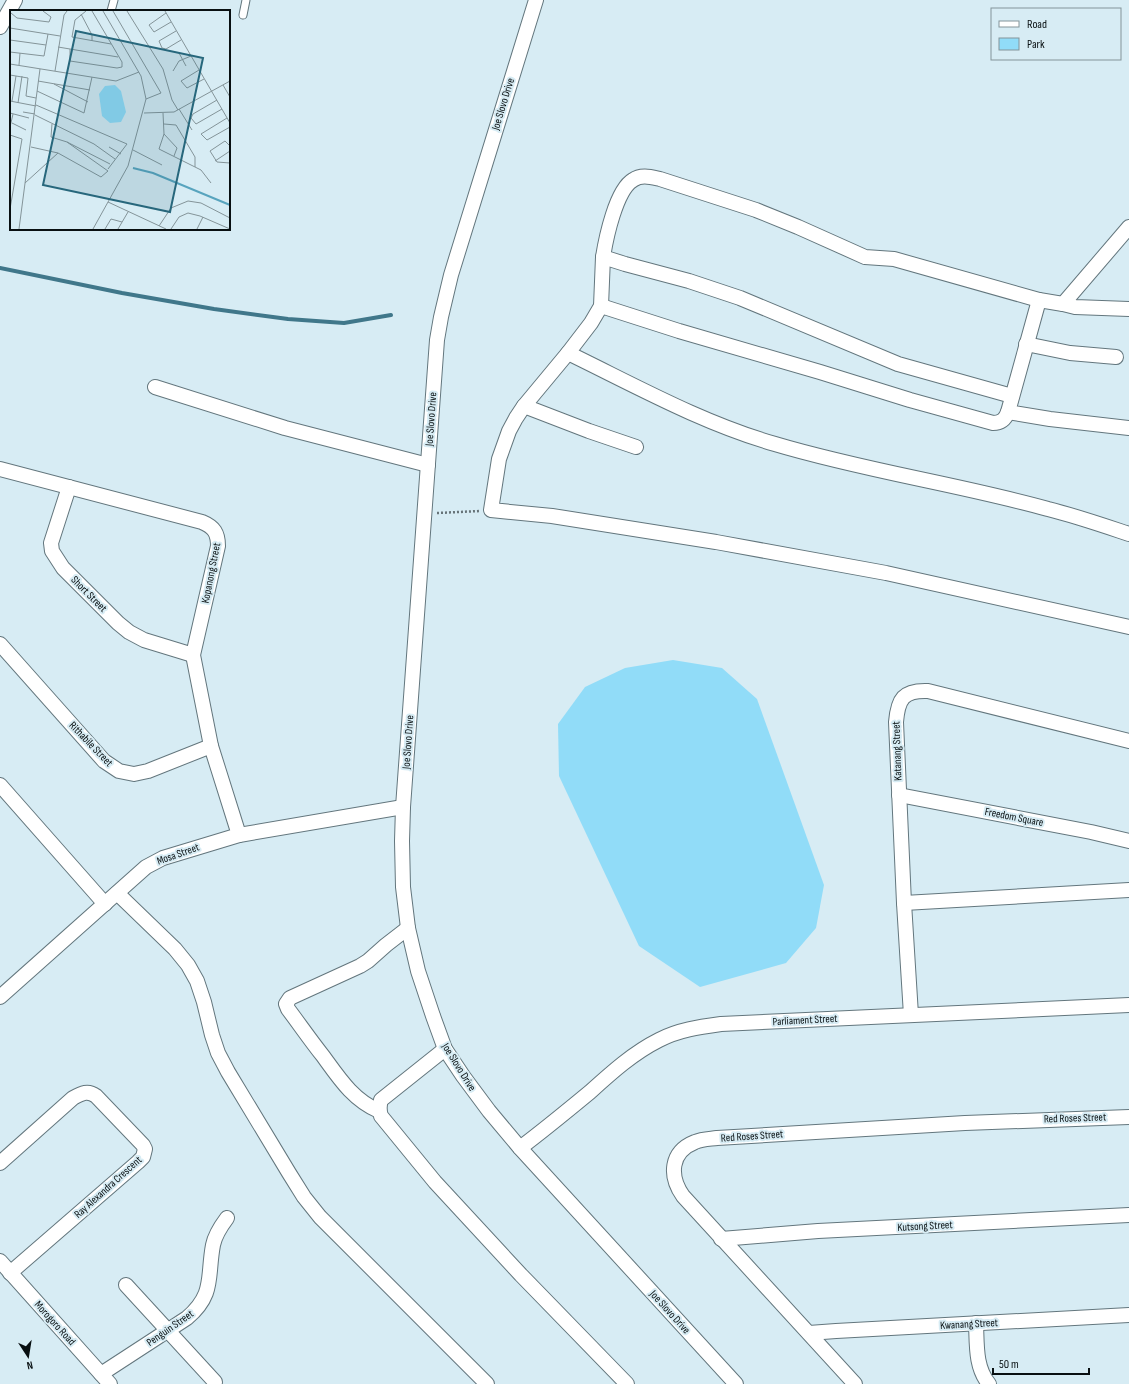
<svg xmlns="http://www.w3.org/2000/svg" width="1129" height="1384" font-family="'Sofia Sans Condensed',sans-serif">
<rect width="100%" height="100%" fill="#d7ecf4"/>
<polygon fill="#91dcf8" points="673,660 722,668 757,699 824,885 816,928 786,963 700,987 639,946 559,776 558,724 585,687 625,668"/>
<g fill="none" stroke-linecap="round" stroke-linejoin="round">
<polyline stroke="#40778a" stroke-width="4" points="0,268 122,293 214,309 288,319 344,323 391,315"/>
<g stroke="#63767d" stroke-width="9">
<g id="service">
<polyline points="111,11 114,0"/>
<polyline points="243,15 246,0"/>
</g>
</g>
<g stroke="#63767d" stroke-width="16">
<g id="minor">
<polyline points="536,0 451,275 441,317 437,340 403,807 402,841 403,887 408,928 418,971 433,1016 445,1049 463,1076 489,1111 520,1148 736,1384"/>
<polyline points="0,27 15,0"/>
<polyline points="603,257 601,306 591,323 568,353 524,406 516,418 509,431 499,459 491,510 552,516 716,542 886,573 1129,627"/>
<polyline points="1039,300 1008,412 1050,419 1129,428"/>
<polyline points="1063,304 1075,307 1129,309"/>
<path d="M601,306L679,331L820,372L910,400L993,423C1001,423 1005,420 1008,412"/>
<polyline points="1026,344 1070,353 1116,357"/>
<path d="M568,353C636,386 702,423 775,444C865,471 958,484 1048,509C1076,516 1102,525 1129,534"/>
<polyline points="155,387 285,428 428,465"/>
<path d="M1012,396L898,364L740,298L689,281L625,264L603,257C606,238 616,190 633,180C641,174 651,177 660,179L756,210L798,227L865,257L894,259L1039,300L1063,304L1129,227"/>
<polyline points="524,406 589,431 636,447"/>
<path d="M0,469L202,522C214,527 218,533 218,546L193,655L211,746L239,835"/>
<polyline points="69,487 51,543 52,551 63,568 118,623 129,632 144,640 193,655"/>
<polyline points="0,644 104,761 119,771 134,774 148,771 211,746"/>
<polyline points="0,785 105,904"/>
<polyline points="899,795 1091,832 1129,841"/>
<polyline points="117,893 175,949 188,965 197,981 204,1002 212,1035 218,1053 228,1072 289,1173 304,1197 320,1217 487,1384"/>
<polyline points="904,903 1129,890"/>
<polyline points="0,997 146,867 163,858 239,835 403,807"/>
<path d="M911,1015L904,903L896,722C898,699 903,690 928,691L1129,741"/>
<path d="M445,1049L381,1100C379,1106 379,1110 381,1116L435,1182L521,1275L627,1384"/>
<path d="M379,1111C353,1100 339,1078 323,1056C311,1041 300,1025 288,1009L286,1004L290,998L360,966L368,961L386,945L408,928"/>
<path d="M520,1148C544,1130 567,1111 590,1092C611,1073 633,1053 659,1040C678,1030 699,1027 721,1024L1129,1005"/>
<path d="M0,1163L73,1098C82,1093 88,1090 96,1096L143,1145L145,1149L143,1157L138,1162L10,1273"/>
<polyline points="721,1239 818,1231 1129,1215"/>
<polyline points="0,1261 110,1384"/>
<polyline points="126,1285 215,1382"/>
<path d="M976,1323C977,1344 975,1367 989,1384"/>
<polyline points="809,1333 836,1331 1129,1315"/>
<path d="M101,1374L187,1318C215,1294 207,1277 213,1245C215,1235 221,1226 227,1218"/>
<path d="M855,1384L683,1196C669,1176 670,1152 695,1142C702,1139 710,1139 717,1138L965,1123L1129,1117"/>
</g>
</g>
<polyline stroke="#667378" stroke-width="2.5" stroke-dasharray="2 2" stroke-linecap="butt" points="437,513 480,511"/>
<use href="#service" stroke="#fff" stroke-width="7"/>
<use href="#minor" stroke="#fff" stroke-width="14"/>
</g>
<g text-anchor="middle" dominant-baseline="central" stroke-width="4" stroke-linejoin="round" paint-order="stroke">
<g font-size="11" fill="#080f11" stroke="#d7ecf4">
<text transform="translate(503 104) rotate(-73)">Joe Slovo Drive</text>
<text transform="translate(431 419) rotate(-86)">Joe Slovo Drive</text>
<text transform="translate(211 573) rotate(-79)">Kopanong Street</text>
<text transform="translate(89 594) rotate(45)">Short Street</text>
<text transform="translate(408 742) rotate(-86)">Joe Slovo Drive</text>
<text transform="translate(91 744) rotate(46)">Rithabile Street</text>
<text transform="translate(897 751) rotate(-92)">Katanang Street</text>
<text transform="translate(1014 817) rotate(11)">Freedom Square</text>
<text transform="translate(178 854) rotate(-20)">Mosa Street</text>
<text transform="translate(805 1020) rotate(-3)">Parliament Street</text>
<text transform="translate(459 1067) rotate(58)">Joe Slovo Drive</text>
<text transform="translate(1075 1118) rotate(-2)">Red Roses Street</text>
<text transform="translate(752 1136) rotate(-4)">Red Roses Street</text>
<text transform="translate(108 1187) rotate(-42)">Ray Alexandra Crescent</text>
<text transform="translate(925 1226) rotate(-3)">Kutsong Street</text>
<text transform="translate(670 1312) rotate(48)">Joe Slovo Drive</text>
<text transform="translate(55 1323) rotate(48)">Morogoro Road</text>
<text transform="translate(969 1324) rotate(-3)">Kwanang Street</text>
<text transform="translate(170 1328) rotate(-35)">Penguin Street</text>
</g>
</g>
<g transform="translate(10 10)">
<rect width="220" height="220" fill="#d7ecf4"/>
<path d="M105,75L111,81L116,102L111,112L100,113L92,106L89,84L95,76Z" fill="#91dcf8"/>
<path fill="none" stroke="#58a4be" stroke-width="2" d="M123,158L143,163L220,195"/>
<path fill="none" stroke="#849499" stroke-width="1" d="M76,1L65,10L62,27L101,34M103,1L151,83L136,89M117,1L153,59L162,90L168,100M155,1L220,113M1,3L7,8L39,12L41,7L33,1M156,3L139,15L144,22L161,12M71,4L82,25V31M0,18L50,26M166,21L149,31L152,38L156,39L171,30M0,30L36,35M48,37L108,47M60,39V51L107,58L112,57V52L82,1M0,42L34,46L38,24M169,43L176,56M0,54L106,71L129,62M9,55L10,43M189,60L171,71L177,78L194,69M45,61L54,5L57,1M163,61L169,51L181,46M0,65L18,68L16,86L26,88M28,71L80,80M44,74L78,92M213,75L220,87M27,81L74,103L82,67M207,90L183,104L181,108L186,114L212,99M0,91L26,96M2,91L6,66M8,93L12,66M26,95L117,134L98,159M169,99L182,120M13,102L25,104M0,103L19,108M134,103L164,102L220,71M153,103L154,124L149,139L191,160L201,173M25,105L84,134L105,149M217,108L191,124L197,130L220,117M2,113L16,120M154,114L166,115L185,147V157M0,117L3,104M154,124L167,138L164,146M57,132L100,154M220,136L215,131L200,141L207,152L220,153M21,137L48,143M99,137L111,144M123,140L152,155M205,151L220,141M15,173L48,143L91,167L98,161L57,132L41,127L42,114M98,192L156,219M0,199L12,129L0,125M149,216L161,198L178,191L191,193L220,208M9,219L30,59M83,219L118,156L136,89L131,66L93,1M95,219L101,209L112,212M108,219L118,202M161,219L169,207L178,203L190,206L220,219M187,219L193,207"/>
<path fill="#27677c" fill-opacity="0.15" stroke="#27677c" stroke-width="2" d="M66,21L193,48L160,202L33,175Z"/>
<rect width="220" height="220" fill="none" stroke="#080f11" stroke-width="2"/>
</g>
<rect x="991" y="8" width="130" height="52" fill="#d7ecf4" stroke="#849499"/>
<rect x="999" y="21" width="20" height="6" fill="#ffffff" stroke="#849499"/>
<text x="1027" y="28" font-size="12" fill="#080f11">Road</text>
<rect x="999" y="38" width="20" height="12" fill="#91dcf8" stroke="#849499"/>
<text x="1027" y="48" font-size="12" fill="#080f11">Park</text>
<g transform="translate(28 1356) rotate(168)" stroke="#d7ecf4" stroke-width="3" paint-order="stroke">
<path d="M0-3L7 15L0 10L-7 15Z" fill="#080f11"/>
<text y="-6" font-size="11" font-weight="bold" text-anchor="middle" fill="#080f11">N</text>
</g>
<path d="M993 1368v6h96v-6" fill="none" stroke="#080f11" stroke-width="2"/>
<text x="999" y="1368" font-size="12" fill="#080f11" stroke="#d7ecf4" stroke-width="3" paint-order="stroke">50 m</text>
</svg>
